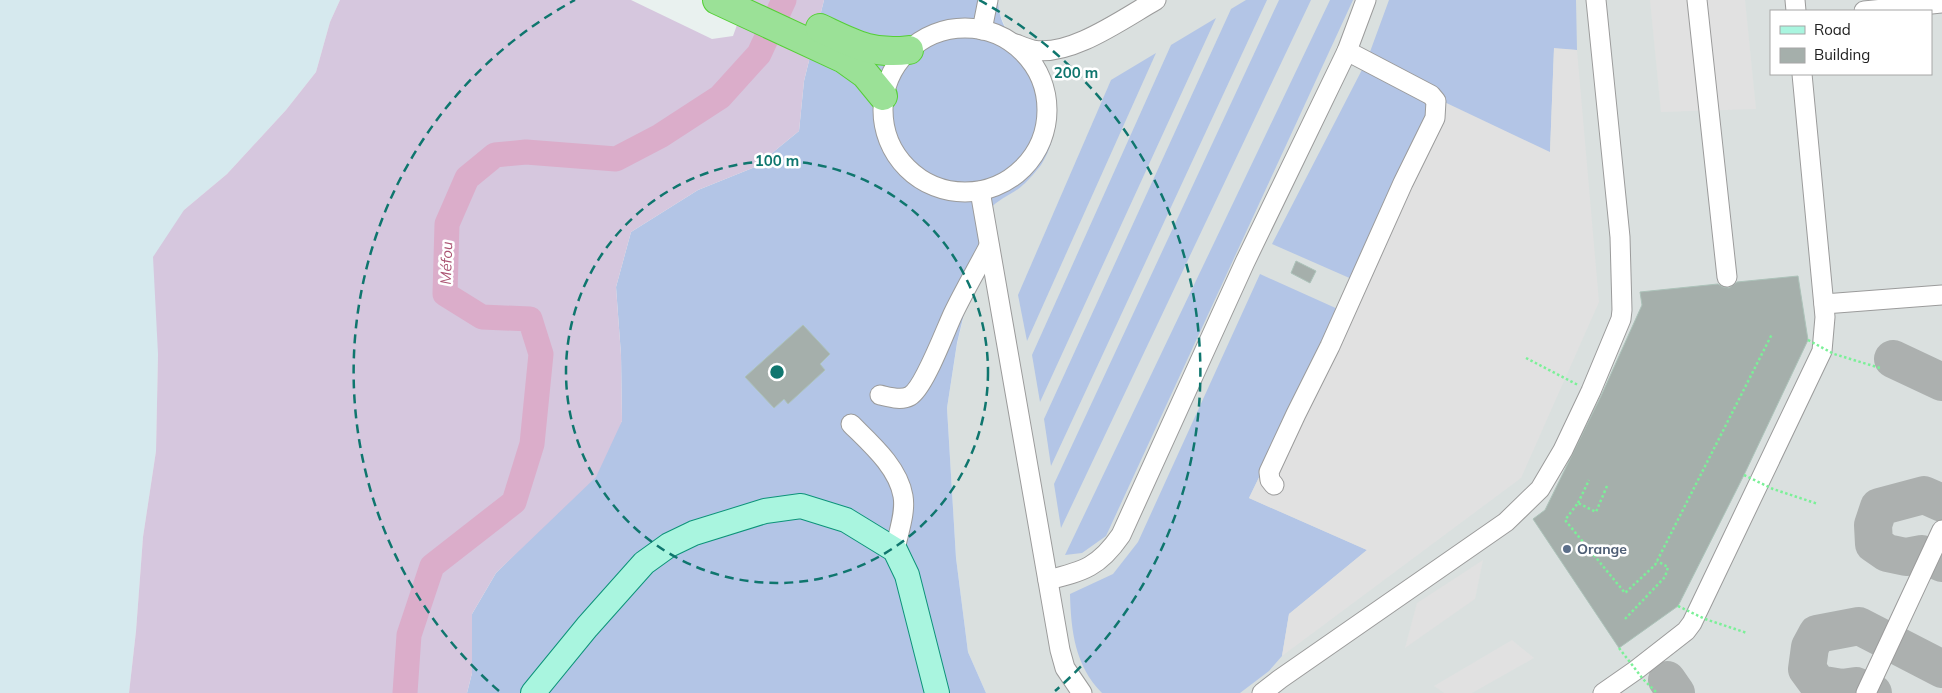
<svg xmlns="http://www.w3.org/2000/svg" width="1942" height="693" font-family="Mulish,sans-serif">
<rect width="100%" height="100%" fill="#e9f1ef"/>
<path fill="#dae0df" fill-rule="evenodd" d="M998,0H1942V693H986L968,652L956,558L947,408L957,344L989,210L996,202L1023,185L1040,165L1055,129L1053,94L1024,46L1006,29L998,10ZM1771,11H1931V74H1771Z"/>
<polygon fill="#d6e9ee" points="0,0 340,0 330,22 316,72 286,110 227,174 184,210 158,354 156,451 143,537 136,631 129,693 0,693"/>
<g fill="#b3c5e6">
<path d="M824,0H998C998,9 1001,21 1006,29C1010,36 1018,40 1023,45C1054,79 1067,123 1041,165C1036,171 1029,180 1023,185C1012,195 999,198 989,210L957,343L947,408L956,558L968,652L986,693H467L472,673V614L496,573L527,542L622,421L621,355L616,287L631,232L698,190L755,167L799,131L804,81Z"/>
<polygon points="1246,0 1267,0 1051,466 1044,419 1231,9"/>
<polygon points="1279,0 1311,0 1061,528 1054,484"/>
<polygon points="1330,0 1353,0 1106,536 1082,553 1065,555"/>
<polygon points="1389,0 1576,0 1577,50 1554,49 1550,153 1354,280 1272,244 1367,60"/>
<polygon points="1216,18 1040,402 1032,355 1171,45"/>
<polygon points="1156,53 1027,341 1018,295 1111,80"/>
<path d="M1260,274L1340,310L1249,498L1367,550L1289,614L1282,656L1269,671L1240,693H1102C1075,666 1071,631 1070,594L1113,574L1138,542Z"/>
</g>
<polygon fill="#d6c7de" points="340,0 631,0 712,39 733,36 746,0 824,0 804,81 799,131 755,167 698,190 631,232 616,287 621,355 622,421 596,477 496,573 472,614 472,673 467,693 129,693 136,631 143,537 156,451 158,354 153,257 184,210 227,174 286,110 316,72 330,22"/>
<g fill="#e1e1e1">
<polygon points="1650,0 1745,0 1756,109 1661,112"/>
<polygon points="1554,48 1577,50 1599,302 1521,478 1282,656 1289,614 1367,550 1249,498 1326,340 1438,99 1550,152"/>
<polygon points="1483,560 1475,599 1405,648 1417,603"/>
<polygon points="1512,640 1534,658 1472,693 1444,693 1434,686"/>
</g>
<g fill="none" stroke-linecap="round" stroke-linejoin="round">
<polyline stroke="#dbadca" stroke-width="25" points="405,693 409,635 432,566 514,502 532,444 541,354 530,319 482,317 445,294 447,224 467,178 495,155 526,152 616,159 660,136 720,97 759,54 784,0"/>
<g stroke="#acb0af" stroke-width="38">
<polyline points="1893,359 1942,382"/>
<polyline points="1942,503 1924,495 1879,507 1873,525 1874,544 1887,553 1906,557 1922,554 1942,563"/>
<polyline points="1667,680 1676,693"/>
<polyline points="1873,693 1856,686 1842,688 1818,684 1807,669 1810,647 1817,634 1859,626 1942,669"/>
</g>
</g>
<g fill="#a5afab" stroke="#acc2b9">
<polygon points="1296,261 1316,271 1310,283 1291,273"/>
<polygon points="1798,276 1808,340 1744,475 1678,606 1619,648 1533,519 1545,510 1601,396 1642,305 1640,292 1718,284 1723,287 1729,288 1737,282"/>
<polygon points="803,325 830,354 820,364 825,370 788,404 784,399 774,408 745,377"/>
</g>
<g fill="none" stroke-linecap="round" stroke-linejoin="round">
<g stroke="#9b9b9b" stroke-width="21">
<g id="minor">
<polyline points="1697,0 1727,277"/>
<polyline points="1795,0 1796,11"/>
<polyline points="1864,11 1942,3"/>
<circle cx="965" cy="110" r="82"/>
<polyline points="982,30 988,0"/>
<path d="M1016,44C1021,46 1028,49 1033,50C1071,57 1124,18 1156,0"/>
<polyline points="980,191 1060,650 1065,668 1082,693"/>
<polyline points="1824,304 1942,295"/>
<path d="M880,395C889,397 901,401 910,396C924,388 945,331 953,314C964,291 977,269 989,246"/>
<path d="M851,424C871,444 898,467 903,496C906,513 898,533 895,550"/>
<polyline points="1274,485 1270,480 1269,472 1296,414 1330,346 1403,183 1435,118 1436,101 1431,95 1347,51"/>
<path d="M1048,580C1084,571 1099,567 1121,535L1245,262L1347,51L1366,0"/>
<polyline points="1262,693 1280,679 1506,522 1540,489 1563,450 1591,391 1621,319 1622,310 1620,237 1596,0"/>
<polyline points="1603,693 1636,670 1686,631 1692,623 1822,351 1825,317 1802,74"/>
<polyline points="1866,693 1942,530"/>
</g>
</g>
<g stroke="#0c9379" stroke-width="26">
<polyline id="major" points="533,693 587,627 644,563 669,545 694,533 765,511 801,506 846,520 895,550 907,575 937,693"/>
</g>
<g stroke="#55cf36" stroke-width="30">
<g id="highway">
<polyline points="717,0 844,59 865,74 883,96"/>
<path d="M820,28C852,43 872,55 909,50"/>
</g>
</g>
<g stroke="#7bf098" stroke-width="2.5" stroke-dasharray="2.5 2.5" stroke-linecap="butt">
<polyline points="1526,358 1578,385"/>
<polyline points="1607,486 1596,512 1578,503 1565,520 1625,593 1655,565 1772,334"/>
<polyline points="1578,503 1589,480"/>
<polyline points="1625,619 1665,577 1668,567 1657,561"/>
</g>
<use href="#minor" stroke="#fff" stroke-width="19"/>
<use href="#major" stroke="#a9f5df" stroke-width="24"/>
<use href="#highway" stroke="#9be197" stroke-width="28"/>
<g stroke="#7bf098" stroke-width="2.5" stroke-dasharray="2.5 2.5" stroke-linecap="butt">
<polyline points="1808,340 1834,354 1880,368"/>
<polyline points="1744,475 1773,489 1818,504"/>
<polyline points="1678,606 1705,619 1747,633"/>
<polyline points="1619,648 1643,679 1657,693"/>
</g>
</g>
<g fill="none" stroke="#0f766e" stroke-width="2.5" stroke-dasharray="9 6">
<circle cx="777" cy="372" r="211"/>
<path d="M499 691A423 423 0 0 1 575 0M979 0A423 423 0 0 1 1055 691"/>
</g>
<circle fill="#5c6f8a" stroke="#fff" stroke-width="2" cx="1567" cy="549" r="5"/>
<g text-anchor="middle" dominant-baseline="central" stroke-width="5" stroke-linejoin="round" paint-order="stroke">
<g font-size="14" font-weight="bold" fill="#4e5e75" stroke="#fff" text-anchor="start">
<text x="1577" y="549">Orange</text>
</g>
<g font-size="15" font-style="italic" fill="#ab5473" stroke="#fff">
<text transform="translate(446 263) rotate(-88)">Méfou</text>
</g>
</g>
<circle cx="777" cy="372" r="8" fill="#0f766e" stroke="#fff" stroke-width="2.5"/>
<g font-size="15" text-anchor="middle" font-weight="bold" fill="#0f766e" stroke="#fff" stroke-width="5" stroke-linejoin="round" paint-order="stroke">
<text x="1076" y="78">200 m</text>
<text x="777" y="166">100 m</text>
</g>
<rect x="1770" y="10" width="162" height="65" fill="#ffffff" stroke="#a6a6a6"/>
<rect x="1780" y="26" width="25" height="8" fill="#a9f5df" stroke="#a6a6a6"/>
<text x="1814" y="35" font-size="15" fill="#212121">Road</text>
<rect x="1780" y="48" width="25" height="15" fill="#a5afab" stroke="#a6a6a6"/>
<text x="1814" y="60" font-size="15" fill="#212121">Building</text>
</svg>
